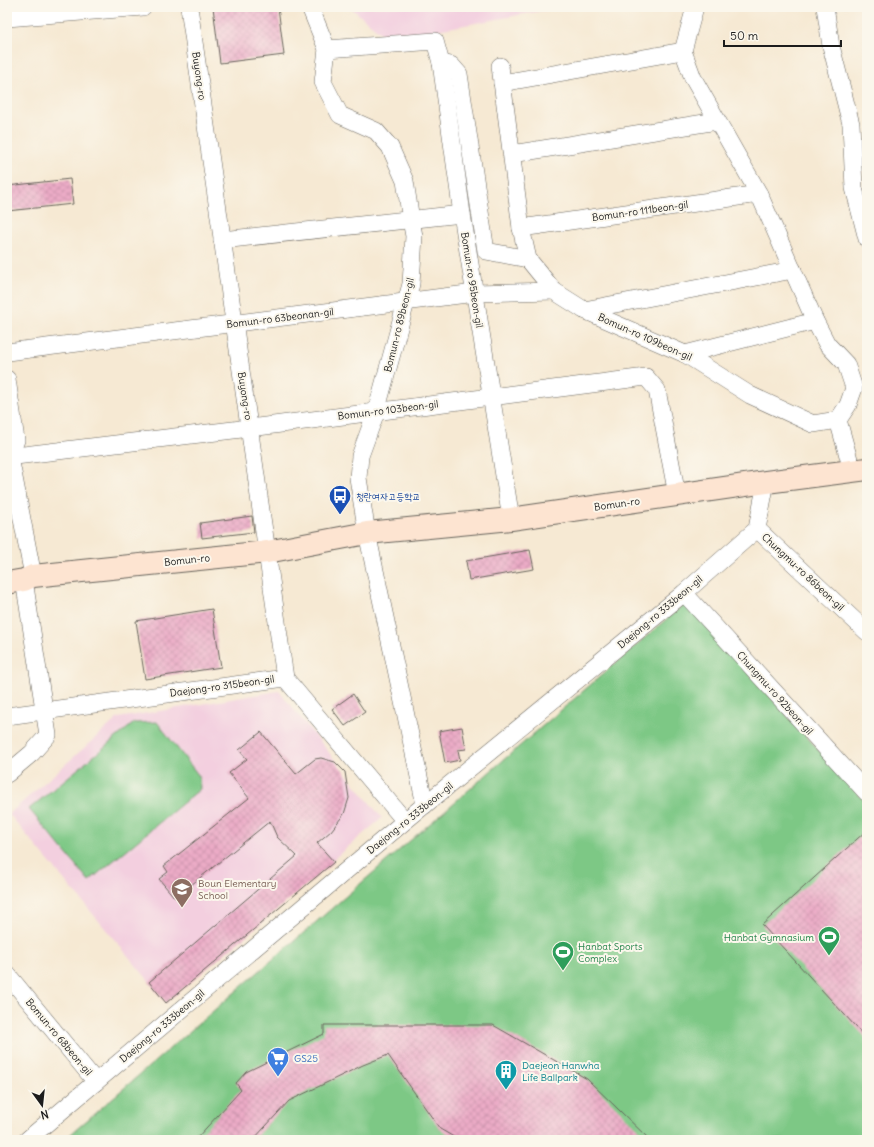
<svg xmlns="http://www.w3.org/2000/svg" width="874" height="1147" font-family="Delius,'Poor Story',sans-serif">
<defs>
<pattern id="building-cross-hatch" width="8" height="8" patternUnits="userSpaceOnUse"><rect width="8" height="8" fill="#ebabc6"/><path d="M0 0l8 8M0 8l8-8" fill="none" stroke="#c993aa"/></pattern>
</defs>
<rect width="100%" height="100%" fill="#fbf7ec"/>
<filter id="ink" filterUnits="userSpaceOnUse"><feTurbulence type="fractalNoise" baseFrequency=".025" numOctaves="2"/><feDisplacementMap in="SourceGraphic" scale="8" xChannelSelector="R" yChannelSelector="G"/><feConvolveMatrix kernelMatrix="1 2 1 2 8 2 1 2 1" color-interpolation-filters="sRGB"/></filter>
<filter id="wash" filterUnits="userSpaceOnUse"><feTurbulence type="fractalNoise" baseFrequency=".012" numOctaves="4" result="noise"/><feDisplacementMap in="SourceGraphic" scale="16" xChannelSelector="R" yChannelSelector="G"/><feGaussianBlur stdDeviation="0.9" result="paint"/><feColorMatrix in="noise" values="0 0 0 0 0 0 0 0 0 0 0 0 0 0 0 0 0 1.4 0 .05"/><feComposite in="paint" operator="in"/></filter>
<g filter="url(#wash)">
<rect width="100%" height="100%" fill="#f6e9d3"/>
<g fill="#f3cfdf">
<polygon points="350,7 575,7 541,11 388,39"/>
<polygon points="279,691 382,818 166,1001 9,814 118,718"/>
</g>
<g fill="#7dc885" stroke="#4c7250">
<polygon points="685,603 867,803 867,1140 64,1140"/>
<polygon points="157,722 199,776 200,789 89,881 29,809 134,723"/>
</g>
<g id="blocks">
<g fill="url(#building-cross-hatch)">
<polygon points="213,7 278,7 284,55 220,63"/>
<polygon points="70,179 73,204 7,211 7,186"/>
<polygon points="252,516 254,532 202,538 200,523"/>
<polygon points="530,550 534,569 469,580 466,561"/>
<polygon points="212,609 221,667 145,679 136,621"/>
<polygon points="353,694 365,712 345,726 332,709"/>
<polygon points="462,727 466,749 458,750 460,760 445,763 439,731"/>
<polygon points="261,732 296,774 315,759 321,758 335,762 345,772 349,798 344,814 331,831 317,843 334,862 166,1003 149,982 297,856 277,837 270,821 175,898 159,879 168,872 164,866 249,798 229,773 247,759 239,750"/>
<polygon points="867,830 867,1039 762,925"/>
<polygon points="324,1025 493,1025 587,1079 650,1140 459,1140 440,1129 388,1055 363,1065 289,1101 253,1140 195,1140 241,1090 236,1083 246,1072 324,1034"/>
</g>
</g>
</g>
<g filter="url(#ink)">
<use href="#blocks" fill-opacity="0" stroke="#68645c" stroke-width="1"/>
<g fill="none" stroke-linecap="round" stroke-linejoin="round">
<g stroke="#68645c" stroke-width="18">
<g id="street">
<polyline points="189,7 285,678"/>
<polyline points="310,7 327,49 323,82 340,115 376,131 390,147 405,181 411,220 414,236 411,284 376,412 360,456 358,478 367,533 425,805"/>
<polyline points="695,7 683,51 693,78 759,194 815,321 827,344 846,364 854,388 848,405 838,420 852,470"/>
<polyline points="825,7 831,46 851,124 854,188 867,239"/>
<polyline points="7,18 143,7"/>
<polyline points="327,49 435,41 441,63 462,214 511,519"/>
<polyline points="441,63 451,65 459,74 486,251 528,259"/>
<polyline points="500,66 521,228 528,259 554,291 584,310 685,354 750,395 813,424 838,420"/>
<polyline points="502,83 683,51"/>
<polyline points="512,154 717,121"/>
<polyline points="521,228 759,194"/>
<polyline points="222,240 462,214"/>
<polyline points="584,310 793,270"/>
<polyline points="7,352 475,293 554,291"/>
<polyline points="685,354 815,321"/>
<polyline points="7,379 16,440 10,457 33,576"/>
<polyline points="7,457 250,428 646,377 657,390 677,495"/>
<polyline points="757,529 867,632"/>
<polyline points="684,593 867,793"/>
<polyline points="7,716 285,678 405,821"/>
<polyline points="7,774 32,753 48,735 24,580"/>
<polyline points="7,974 96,1082"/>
<polyline points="27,1140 405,821 684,593 757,529 766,482"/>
</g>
</g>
<g stroke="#68645c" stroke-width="24">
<polyline id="secondary" points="7,583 24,580 33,576 267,552 367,533 511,519 766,482 867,469"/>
</g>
<use href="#street" stroke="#fff" stroke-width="17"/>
<use href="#secondary" stroke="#fde4d1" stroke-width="22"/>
</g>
</g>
<defs>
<g id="bus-pin" transform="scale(1.15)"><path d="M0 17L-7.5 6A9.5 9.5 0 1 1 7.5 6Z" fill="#1a4fb4" stroke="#fbf7ec"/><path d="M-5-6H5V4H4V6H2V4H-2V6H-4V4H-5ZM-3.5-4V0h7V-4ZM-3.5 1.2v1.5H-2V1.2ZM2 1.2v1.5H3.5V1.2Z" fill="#fff"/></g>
<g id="school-pin" transform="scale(1.15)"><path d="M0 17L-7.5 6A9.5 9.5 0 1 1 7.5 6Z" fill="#8d6e63" stroke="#fbf7ec"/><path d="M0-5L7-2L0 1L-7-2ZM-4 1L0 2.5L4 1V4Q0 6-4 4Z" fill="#fff"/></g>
<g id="stadium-pin" transform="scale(1.15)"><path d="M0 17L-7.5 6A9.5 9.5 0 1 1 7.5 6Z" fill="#2e9e5b" stroke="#fbf7ec"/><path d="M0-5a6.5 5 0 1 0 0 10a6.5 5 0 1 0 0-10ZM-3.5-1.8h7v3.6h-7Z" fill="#fff"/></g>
<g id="supermarket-pin" transform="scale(1.15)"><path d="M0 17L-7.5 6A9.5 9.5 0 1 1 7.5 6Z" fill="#3f7fe0" stroke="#fbf7ec"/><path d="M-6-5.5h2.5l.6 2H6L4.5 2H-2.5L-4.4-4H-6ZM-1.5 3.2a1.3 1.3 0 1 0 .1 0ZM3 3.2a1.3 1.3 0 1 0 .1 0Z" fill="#fff"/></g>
<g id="building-pin" transform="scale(1.15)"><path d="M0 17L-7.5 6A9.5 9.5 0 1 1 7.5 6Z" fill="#0f9aa8" stroke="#fbf7ec"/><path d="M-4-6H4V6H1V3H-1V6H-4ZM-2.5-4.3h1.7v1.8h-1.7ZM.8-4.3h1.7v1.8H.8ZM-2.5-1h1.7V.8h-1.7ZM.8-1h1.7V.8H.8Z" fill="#fff"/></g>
</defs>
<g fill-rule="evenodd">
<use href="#bus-pin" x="340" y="496"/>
<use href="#school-pin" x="182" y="889"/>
<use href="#stadium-pin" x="829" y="937"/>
<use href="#stadium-pin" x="563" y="952"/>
<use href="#supermarket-pin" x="278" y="1058"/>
<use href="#building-pin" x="506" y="1071"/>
</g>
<g text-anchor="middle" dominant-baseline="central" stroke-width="4" stroke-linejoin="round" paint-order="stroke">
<g font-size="10" fill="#1c1c1c" stroke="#fbf7ec">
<text transform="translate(199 76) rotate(82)">Buyong-ro</text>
<text transform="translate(640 211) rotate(-8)">Bomun-ro 111beon-gil</text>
<text transform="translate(472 280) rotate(81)">Bomun-ro 95beon-gil</text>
<text transform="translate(280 318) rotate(-7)">Bomun-ro 63beonan-gil</text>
<text transform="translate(399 325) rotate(-76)">Bomun-ro 89beon-gil</text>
<text transform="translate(645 337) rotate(24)">Bomun-ro 109beon-gil</text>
<text transform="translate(245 396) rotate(81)">Buyong-ro</text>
<text transform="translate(388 410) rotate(-7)">Bomun-ro 103beon-gil</text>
<text transform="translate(617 504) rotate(-8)">Bomun-ro</text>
<text transform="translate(187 560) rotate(-6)">Bomun-ro</text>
<text transform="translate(803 572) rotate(43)">Chungmu-ro 86beon-gil</text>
<text transform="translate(660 612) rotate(-40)">Daejong-ro 333beon-gil</text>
<text transform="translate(222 686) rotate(-8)">Daejong-ro 315beon-gil</text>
<text transform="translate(775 693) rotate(48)">Chungmu-ro 92beon-gil</text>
<text transform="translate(410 818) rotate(-39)">Daejong-ro 333beon-gil</text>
<text transform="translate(162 1026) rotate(-40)">Daejong-ro 333beon-gil</text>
<text transform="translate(59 1037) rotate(50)">Bomun-ro 68beon-gil</text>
</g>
<g font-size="10" fill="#164399" stroke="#fbf7ec" text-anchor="start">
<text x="356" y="496">청란여자고등학교</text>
</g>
<g font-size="10" fill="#785e54" stroke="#fbf7ec" text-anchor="start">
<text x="198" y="883">Boun Elementary<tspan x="198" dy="12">School</tspan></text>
</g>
<g font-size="10" fill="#27864d" stroke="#fbf7ec" text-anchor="end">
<text x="814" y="937">Hanbat Gymnasium</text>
<text x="578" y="946" text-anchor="start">Hanbat Sports<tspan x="578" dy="12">Complex</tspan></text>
</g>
<g font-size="10" fill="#366cbe" stroke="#fbf7ec" text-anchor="start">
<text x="294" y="1058">GS25</text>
</g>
<g font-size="10" fill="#0d838f" stroke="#fbf7ec" text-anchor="start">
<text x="522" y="1065">Daejeon Hanwha<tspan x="522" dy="12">Life Ballpark</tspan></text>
</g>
</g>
<rect width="874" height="1147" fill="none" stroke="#fbf7ec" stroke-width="24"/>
<g transform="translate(42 1105) rotate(165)" stroke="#fbf7ec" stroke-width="3" paint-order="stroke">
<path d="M0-3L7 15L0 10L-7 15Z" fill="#1c1c1c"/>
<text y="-6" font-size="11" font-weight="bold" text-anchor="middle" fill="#1c1c1c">N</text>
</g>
<path d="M724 40v6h117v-6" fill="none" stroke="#1c1c1c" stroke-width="2"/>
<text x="730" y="40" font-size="12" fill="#1c1c1c" stroke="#fbf7ec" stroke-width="3" paint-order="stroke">50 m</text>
</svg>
